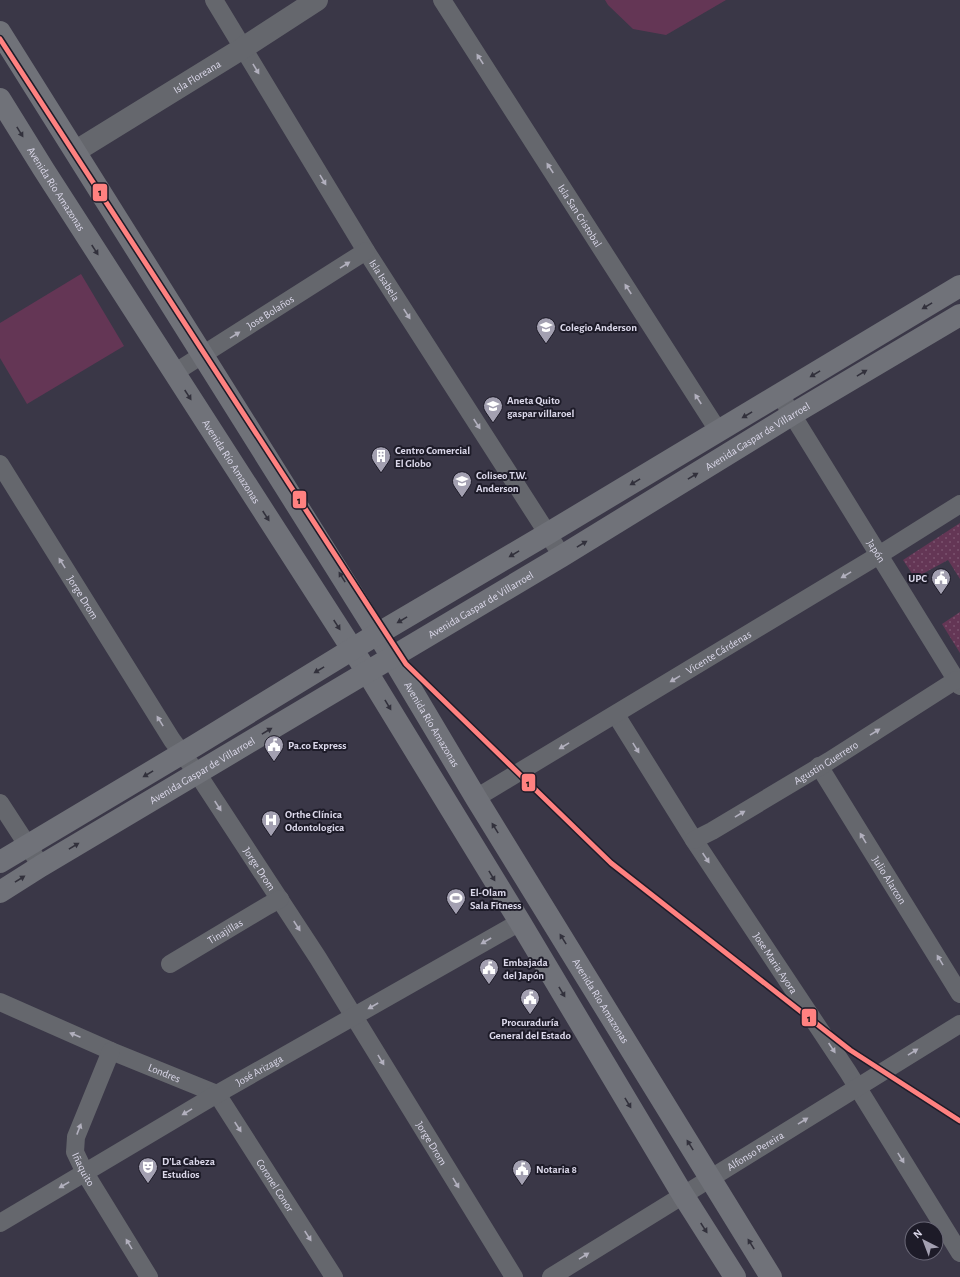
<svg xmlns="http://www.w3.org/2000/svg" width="960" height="1277" font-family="'Alegreya Sans',sans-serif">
<defs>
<pattern id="park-dots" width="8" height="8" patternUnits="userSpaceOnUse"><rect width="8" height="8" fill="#643655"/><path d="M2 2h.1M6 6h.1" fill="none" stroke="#7a526e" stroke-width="1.8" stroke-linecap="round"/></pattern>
</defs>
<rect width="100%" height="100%" fill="#3a3747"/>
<g fill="#643655">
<polygon points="605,0 726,0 666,35 633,29 608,5"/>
<polygon points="81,274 124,346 27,404 0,358 0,323"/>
</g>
<g fill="url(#park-dots)">
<polygon points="960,523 960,579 948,560 915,578 903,560"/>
<polygon points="960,612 960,653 942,624"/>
</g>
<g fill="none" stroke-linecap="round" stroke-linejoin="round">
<g stroke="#65676d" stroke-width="18">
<path id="s1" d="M214,0L366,251L562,556"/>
<path id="s2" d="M442,0L719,432"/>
<path id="s3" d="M174,373L366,251"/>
<path id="s4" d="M780,395L960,686"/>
<path id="s5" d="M0,464L172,740L197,773L318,958L514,1277"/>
<path id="s6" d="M616,715L694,840L848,1072L960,1253"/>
<path id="s7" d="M819,766L960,994"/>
<path id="s8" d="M476,798L879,555L960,504"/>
<polyline points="0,803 41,866"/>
<path id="s9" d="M694,840L712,831L829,761L956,680"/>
<path id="s10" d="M170,964L267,906L280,899"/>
<path id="s11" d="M0,1002L111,1051L217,1094L334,1277"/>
<path id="s12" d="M111,1051L76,1137L75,1152L85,1173L149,1277"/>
<path id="s13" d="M0,1223L217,1094L520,922"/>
<path id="s14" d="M551,1277L960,1024"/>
</g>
<path stroke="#65676d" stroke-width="22" id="s15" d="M76,151L243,48L317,0"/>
<g stroke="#707279" stroke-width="22">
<path id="s16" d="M0,32L392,657L476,798L771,1277"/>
<path id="s17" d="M0,99L44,170L367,672L520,922L683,1195L735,1277"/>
<polyline points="0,862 196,745 369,639 547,534 960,286"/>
<path id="s18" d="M0,892L41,866L562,556L793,414L960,315"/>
</g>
<g stroke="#1d1b28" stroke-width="8">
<polyline id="metro-1" points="0,39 406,664 611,863 850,1050 960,1121"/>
</g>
<use href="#metro-1" stroke="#ff8180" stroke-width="5"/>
</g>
<defs><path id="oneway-solid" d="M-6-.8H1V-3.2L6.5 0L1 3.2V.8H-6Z"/></defs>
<g fill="#b2b0be">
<use href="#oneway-solid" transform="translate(480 59) rotate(-123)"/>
<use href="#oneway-solid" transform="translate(256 69) rotate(59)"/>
<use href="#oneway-solid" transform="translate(550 168) rotate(-123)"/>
<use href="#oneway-solid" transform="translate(323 180) rotate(59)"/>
<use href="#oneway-solid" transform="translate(345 265) rotate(-32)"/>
<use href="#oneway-solid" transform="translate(628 289) rotate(-123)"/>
<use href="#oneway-solid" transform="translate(407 314) rotate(57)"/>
<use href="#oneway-solid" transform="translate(235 335) rotate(-32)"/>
<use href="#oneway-solid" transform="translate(698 399) rotate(-123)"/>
<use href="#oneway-solid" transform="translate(477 424) rotate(57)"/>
<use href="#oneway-solid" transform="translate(62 563) rotate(-122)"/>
<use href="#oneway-solid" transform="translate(846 575) rotate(149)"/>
<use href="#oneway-solid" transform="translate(675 679) rotate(149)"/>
<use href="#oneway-solid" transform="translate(160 721) rotate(-122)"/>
<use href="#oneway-solid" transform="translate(875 732) rotate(-32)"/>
<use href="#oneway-solid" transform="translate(564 746) rotate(149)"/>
<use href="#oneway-solid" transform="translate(636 748) rotate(58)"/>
<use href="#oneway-solid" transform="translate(218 806) rotate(57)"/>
<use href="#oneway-solid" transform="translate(740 814) rotate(-31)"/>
<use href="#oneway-solid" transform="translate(863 838) rotate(-121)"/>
<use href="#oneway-solid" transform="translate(706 858) rotate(56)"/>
<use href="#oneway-solid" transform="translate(297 926) rotate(57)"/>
<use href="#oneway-solid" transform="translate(486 941) rotate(150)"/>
<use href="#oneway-solid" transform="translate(940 960) rotate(-121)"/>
<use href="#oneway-solid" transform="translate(373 1006) rotate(150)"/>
<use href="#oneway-solid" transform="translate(75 1035) rotate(-157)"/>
<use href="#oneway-solid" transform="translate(832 1048) rotate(56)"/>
<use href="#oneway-solid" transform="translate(913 1052) rotate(-32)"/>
<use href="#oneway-solid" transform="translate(381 1060) rotate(59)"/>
<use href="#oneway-solid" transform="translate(187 1112) rotate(149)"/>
<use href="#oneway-solid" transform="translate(803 1121) rotate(-32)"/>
<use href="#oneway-solid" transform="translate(238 1127) rotate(57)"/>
<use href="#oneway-solid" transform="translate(79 1129) rotate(-69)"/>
<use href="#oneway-solid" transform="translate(901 1158) rotate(58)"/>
<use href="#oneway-solid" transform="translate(456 1183) rotate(59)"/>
<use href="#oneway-solid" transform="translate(64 1185) rotate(150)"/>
<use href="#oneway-solid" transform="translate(308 1236) rotate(57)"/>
<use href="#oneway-solid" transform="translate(129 1244) rotate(-121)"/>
<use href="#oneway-solid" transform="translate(584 1256) rotate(-32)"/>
</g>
<g fill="#32313c">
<use href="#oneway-solid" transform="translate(20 132) rotate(58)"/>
<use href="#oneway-solid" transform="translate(95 250) rotate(57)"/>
<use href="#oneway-solid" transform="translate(927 306) rotate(149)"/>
<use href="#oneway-solid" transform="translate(862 373) rotate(-31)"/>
<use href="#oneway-solid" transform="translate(815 374) rotate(149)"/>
<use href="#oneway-solid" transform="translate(188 395) rotate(57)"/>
<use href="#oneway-solid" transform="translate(747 415) rotate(149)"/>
<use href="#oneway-solid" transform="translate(693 476) rotate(-31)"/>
<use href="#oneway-solid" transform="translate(635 482) rotate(149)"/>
<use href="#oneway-solid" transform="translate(266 516) rotate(57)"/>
<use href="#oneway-solid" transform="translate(582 544) rotate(-31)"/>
<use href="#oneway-solid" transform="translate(514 554) rotate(149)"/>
<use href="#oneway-solid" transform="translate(342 577) rotate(-122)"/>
<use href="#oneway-solid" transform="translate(402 620) rotate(149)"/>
<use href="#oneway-solid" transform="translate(337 625) rotate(57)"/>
<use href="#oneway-solid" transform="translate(319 670) rotate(149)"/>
<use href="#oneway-solid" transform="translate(388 705) rotate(59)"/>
<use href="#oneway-solid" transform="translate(267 731) rotate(-31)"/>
<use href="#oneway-solid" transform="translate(148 774) rotate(149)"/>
<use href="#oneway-solid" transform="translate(495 828) rotate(-122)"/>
<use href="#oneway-solid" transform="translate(74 846) rotate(-31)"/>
<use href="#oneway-solid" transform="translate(492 876) rotate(59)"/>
<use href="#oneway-solid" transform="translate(20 879) rotate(-32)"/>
<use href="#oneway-solid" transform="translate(563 939) rotate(-122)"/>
<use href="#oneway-solid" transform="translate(562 992) rotate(59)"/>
<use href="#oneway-solid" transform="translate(628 1103) rotate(59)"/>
<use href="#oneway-solid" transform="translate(690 1145) rotate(-122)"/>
<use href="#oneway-solid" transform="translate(704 1228) rotate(57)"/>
<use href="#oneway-solid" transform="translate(751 1244) rotate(-122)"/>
</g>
<defs>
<g id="school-pin" transform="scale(1)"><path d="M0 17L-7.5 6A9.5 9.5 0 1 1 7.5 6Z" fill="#a3a0b1" stroke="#1d1b28"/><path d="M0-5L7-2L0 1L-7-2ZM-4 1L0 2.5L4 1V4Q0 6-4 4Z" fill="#fff"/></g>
<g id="building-pin" transform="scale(1)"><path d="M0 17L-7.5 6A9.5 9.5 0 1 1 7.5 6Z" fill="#a3a0b1" stroke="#1d1b28"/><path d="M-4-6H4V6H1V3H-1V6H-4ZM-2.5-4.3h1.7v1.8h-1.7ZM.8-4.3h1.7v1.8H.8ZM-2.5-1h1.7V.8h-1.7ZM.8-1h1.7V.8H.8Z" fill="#fff"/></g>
<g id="civic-pin" transform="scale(1)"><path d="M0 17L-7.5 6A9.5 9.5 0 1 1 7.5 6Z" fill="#a3a0b1" stroke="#1d1b28"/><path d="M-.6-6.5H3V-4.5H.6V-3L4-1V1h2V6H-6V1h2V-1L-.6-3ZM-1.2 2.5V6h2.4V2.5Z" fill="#fff"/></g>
<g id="hospital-pin" transform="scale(1)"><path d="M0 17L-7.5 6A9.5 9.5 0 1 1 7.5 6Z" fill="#a3a0b1" stroke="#1d1b28"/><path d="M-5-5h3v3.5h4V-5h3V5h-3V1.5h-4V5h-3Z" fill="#fff"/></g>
<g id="stadium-pin" transform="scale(1)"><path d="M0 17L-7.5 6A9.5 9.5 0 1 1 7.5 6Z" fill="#a3a0b1" stroke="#1d1b28"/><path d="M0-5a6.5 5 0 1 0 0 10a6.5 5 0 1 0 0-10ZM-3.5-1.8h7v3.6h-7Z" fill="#fff"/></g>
<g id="theatre-pin" transform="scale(1)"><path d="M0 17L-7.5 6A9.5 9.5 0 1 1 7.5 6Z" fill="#a3a0b1" stroke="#1d1b28"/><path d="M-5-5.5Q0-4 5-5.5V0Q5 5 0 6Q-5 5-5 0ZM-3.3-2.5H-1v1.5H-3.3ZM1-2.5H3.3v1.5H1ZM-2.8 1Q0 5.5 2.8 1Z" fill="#fff"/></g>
</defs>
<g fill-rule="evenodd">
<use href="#school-pin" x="546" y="327"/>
<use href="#school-pin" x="493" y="406"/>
<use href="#building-pin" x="381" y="456"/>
<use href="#school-pin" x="462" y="481"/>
<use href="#civic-pin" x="941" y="578"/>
<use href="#civic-pin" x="274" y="745"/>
<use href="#hospital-pin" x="271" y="820"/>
<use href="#stadium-pin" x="456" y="898"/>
<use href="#civic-pin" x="489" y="968"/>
<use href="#civic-pin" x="530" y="998"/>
<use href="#theatre-pin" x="148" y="1167"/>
<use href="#civic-pin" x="522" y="1169"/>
</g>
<g text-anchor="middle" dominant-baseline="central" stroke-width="4" stroke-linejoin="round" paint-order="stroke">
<g font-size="11" fill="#dbd8ea" stroke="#1d1b28">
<text stroke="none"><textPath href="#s15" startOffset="142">Isla Floreana</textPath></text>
<text stroke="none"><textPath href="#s17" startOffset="106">Avenida Río Amazonas</textPath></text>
<text stroke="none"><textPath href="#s2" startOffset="256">Isla San Cristobal</textPath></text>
<text stroke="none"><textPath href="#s1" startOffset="328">Isla Isabela</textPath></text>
<text stroke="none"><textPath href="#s3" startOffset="114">Jose Bolaños</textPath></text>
<text stroke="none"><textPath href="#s18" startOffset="884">Avenida Gaspar de Villarroel</textPath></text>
<text stroke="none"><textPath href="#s17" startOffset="430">Avenida Río Amazonas</textPath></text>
<text stroke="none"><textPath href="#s4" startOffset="183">Japón</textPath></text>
<text stroke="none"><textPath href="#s5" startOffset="157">Jorge Drom</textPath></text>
<text stroke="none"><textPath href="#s18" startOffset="560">Avenida Gaspar de Villarroel</textPath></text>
<text stroke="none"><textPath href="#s8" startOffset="283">Vicente Cárdenas</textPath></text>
<text stroke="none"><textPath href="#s16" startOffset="816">Avenida Río Amazonas</textPath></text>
<text stroke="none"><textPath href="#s9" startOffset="153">Agustin Guerrero</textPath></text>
<text stroke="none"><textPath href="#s18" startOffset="236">Avenida Gaspar de Villarroel</textPath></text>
<text stroke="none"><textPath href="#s5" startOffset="481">Jorge Drom</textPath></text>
<text stroke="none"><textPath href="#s7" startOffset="134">Julio Alarcon</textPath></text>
<text stroke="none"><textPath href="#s10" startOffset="64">Tinajillas</textPath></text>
<text stroke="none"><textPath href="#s6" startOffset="295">Jose Maria Ayora</textPath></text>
<text stroke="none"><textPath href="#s16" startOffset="1140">Avenida Río Amazonas</textPath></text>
<text stroke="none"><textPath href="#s13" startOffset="301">José Arizaga</textPath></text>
<text stroke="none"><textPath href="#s11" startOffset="179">Londres</textPath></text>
<text stroke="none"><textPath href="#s5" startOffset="805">Jorge Drom</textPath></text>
<text stroke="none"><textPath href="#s14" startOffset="240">Alfonso Pereira</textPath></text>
<text stroke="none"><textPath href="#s12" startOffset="127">Iñaquito</textPath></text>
<text stroke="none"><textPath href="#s11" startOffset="344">Coronel Conor</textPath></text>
</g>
<g font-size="11" font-weight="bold" fill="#dbd8ea" stroke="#1d1b28" text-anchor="start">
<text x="560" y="327">Colegio Anderson</text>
<text x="507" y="400">Aneta Quito<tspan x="507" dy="13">gaspar villaroel</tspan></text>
<text x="395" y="450">Centro Comercial<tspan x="395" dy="13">El Globo</tspan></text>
<text x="476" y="475">Coliseo T.W.<tspan x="476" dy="13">Anderson</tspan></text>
<text x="927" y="578" text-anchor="end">UPC</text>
<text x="288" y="745">Pa.co Express</text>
<text x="285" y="814">Orthe Clínica<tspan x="285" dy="13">Odontologica</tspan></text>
<text x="470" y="892">El-Olam<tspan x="470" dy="13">Sala Fitness</tspan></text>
<text x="503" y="962">Embajada<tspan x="503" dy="13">del Japón</tspan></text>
<text x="530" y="1022" text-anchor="middle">Procuraduría<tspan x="530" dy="13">General del Estado</tspan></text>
<text x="162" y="1161">D'La Cabeza<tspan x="162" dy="13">Estudios</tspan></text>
<text x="536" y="1169">Notaria 8</text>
</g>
</g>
<g stroke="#1d1b28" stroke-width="1.5">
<rect x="92" y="183" width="16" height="19" rx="4" fill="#ff8180"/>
<rect x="292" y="490" width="15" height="19" rx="4" fill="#ff8180"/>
<rect x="521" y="773" width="15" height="19" rx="4" fill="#ff8180"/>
<rect x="801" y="1008" width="16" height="19" rx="4" fill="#ff8180"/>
</g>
<g font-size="11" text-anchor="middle" font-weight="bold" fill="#111">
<text x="100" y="196">1</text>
<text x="299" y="504">1</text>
<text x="528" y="787">1</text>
<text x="809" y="1022">1</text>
</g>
<g transform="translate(924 1241) rotate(318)"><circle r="19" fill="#1d1b28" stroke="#696776"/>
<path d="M0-3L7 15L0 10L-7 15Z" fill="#a3a0b1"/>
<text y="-6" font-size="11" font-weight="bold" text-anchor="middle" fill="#dbd8ea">N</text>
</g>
</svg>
